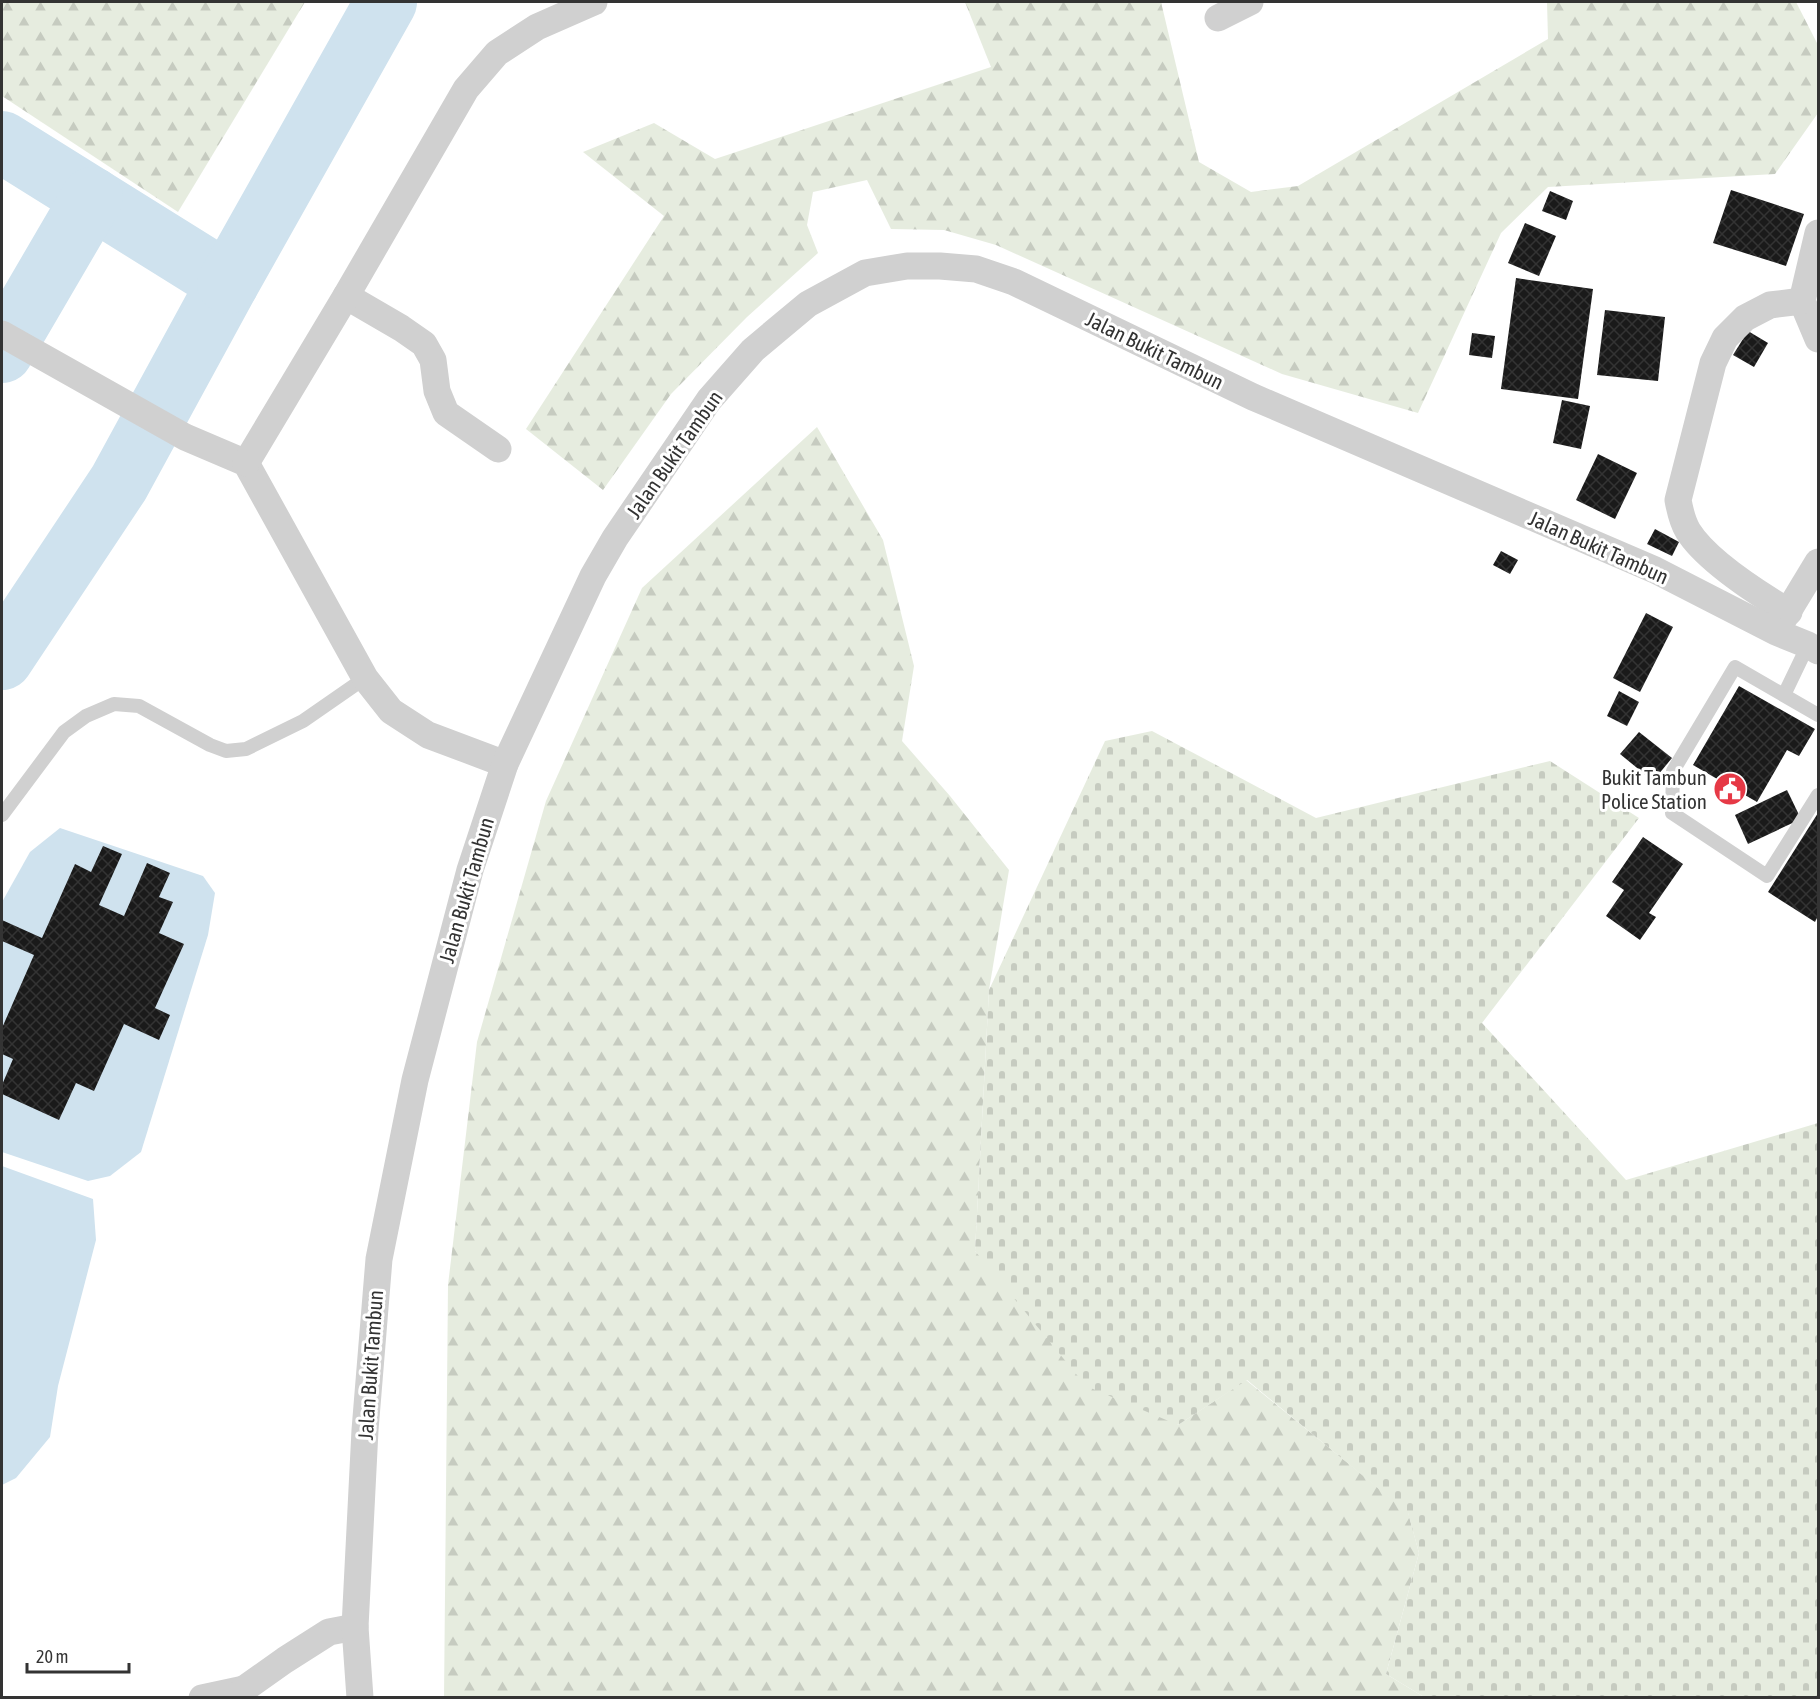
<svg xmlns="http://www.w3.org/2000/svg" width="1820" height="1699" font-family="'Asap Condensed',sans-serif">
<defs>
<pattern id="forest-firs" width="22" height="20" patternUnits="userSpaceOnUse" patternTransform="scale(1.5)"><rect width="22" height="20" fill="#e6ecdf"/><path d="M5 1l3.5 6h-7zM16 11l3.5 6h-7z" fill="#c6cbc0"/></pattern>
<pattern id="cemetery-stones" width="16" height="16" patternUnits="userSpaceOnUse" patternTransform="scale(1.5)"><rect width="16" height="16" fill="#e6ecdf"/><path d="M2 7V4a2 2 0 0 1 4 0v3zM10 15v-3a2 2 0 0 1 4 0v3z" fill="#c6cbc0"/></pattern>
<pattern id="building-cross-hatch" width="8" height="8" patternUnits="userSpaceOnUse" patternTransform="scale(1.5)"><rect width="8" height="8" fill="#1a1a1a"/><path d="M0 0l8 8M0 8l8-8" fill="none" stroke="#333"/></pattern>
</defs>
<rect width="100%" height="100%" fill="#fff"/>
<g fill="url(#forest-firs)">
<polygon points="2,2 305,2 178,212 2,96"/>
<polygon points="965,2 1161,2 1199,162 1251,192 1298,186 1548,39 1547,2 1796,2 1818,45 1818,113 1775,174 1548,187 1501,233 1418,413 1282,374 996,245 944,230 891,229 867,180 813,192 807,225 818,253 747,317 671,394 603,490 526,429 664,216 583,152 654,123 715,159 991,67"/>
<polygon points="817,427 883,540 914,666 902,741 950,796 1009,870 989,990 975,1251 1178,1425 1246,1380 1408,1512 1419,1553 1386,1674 1424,1697 444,1698 448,1285 477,1042 546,801 642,588"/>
</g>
<polygon fill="url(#cemetery-stones)" points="1152,731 1316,818 1550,761 1639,818 1482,1023 1626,1180 1818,1123 1818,1697 1424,1697 1386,1674 1419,1553 1408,1513 1247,1380 1178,1425 1086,1386 975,1251 989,990 1105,741"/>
<g fill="#cfe2ee">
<polygon points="60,828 203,876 215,893 208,935 141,1152 110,1176 88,1181 2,1152 2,902 30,852"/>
<polygon points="2,1166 93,1199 96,1240 58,1386 50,1437 16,1478 2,1485"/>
</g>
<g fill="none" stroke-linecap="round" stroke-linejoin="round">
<g stroke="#cfe2ee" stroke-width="62">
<polyline points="2,142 228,283 119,483 2,659"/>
<polyline points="228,283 386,2"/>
<polyline points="2,352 92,198"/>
</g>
</g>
<g fill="url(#building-cross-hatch)">
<polygon points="1731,190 1804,214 1786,266 1713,243"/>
<polygon points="1550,191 1573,201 1566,220 1542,211"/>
<polygon points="1525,223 1556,236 1539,276 1508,263"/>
<polygon points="1516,278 1593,289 1578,399 1501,389"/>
<polygon points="1605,310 1665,317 1658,381 1597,375"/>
<polygon points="1748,331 1768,343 1754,367 1733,355"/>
<polygon points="1472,333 1495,336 1492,358 1469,355"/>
<polygon points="1562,400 1590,406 1581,449 1553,443"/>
<polygon points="1598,454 1637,473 1615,519 1576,500"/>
<polygon points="1655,529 1679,542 1672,556 1647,544"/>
<polygon points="1501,551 1518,560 1510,574 1493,565"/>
<polygon points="1646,613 1673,627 1640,692 1613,678"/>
<polygon points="1739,686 1815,729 1799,756 1787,750 1757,802 1693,765"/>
<polygon points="1619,691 1639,702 1627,726 1607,716"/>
<polygon points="1639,732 1672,758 1653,781 1620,754"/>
<polygon points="1787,790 1801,819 1748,844 1735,815"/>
<polygon points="1818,813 1818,916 1815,922 1768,892"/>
<polygon points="1643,837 1683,864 1649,913 1656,917 1640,940 1606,916 1624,890 1612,882"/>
<polygon points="103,846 122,854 99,905 124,916 147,863 170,873 159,897 173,902 159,933 184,944 155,1008 170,1015 159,1040 124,1024 94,1091 76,1083 59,1120 2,1094 2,1085 13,1059 2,1054 2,1028 34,955 2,941 2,920 42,938 75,864 91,872"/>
</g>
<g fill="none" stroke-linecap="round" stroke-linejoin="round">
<g stroke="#d0d0d0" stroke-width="14">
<polyline points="1784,695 1808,645"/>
<polyline points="1818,715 1735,667 1673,771 1672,813 1767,876 1818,795"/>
<polyline points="2,815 64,732 86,716 114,704 139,706 210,745 226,751 246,749 303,721 365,678"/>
</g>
<g stroke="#d0d0d0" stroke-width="27">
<polyline points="1218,18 1250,2"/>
<polyline points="1818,233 1802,301 1818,339"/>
<polyline points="346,296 401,328 424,344 433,360 437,391 446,413 498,449"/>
<polyline points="2,334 185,437 246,463 365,678 391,711 428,735 505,764"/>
<polyline points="246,463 346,296 466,89 497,53 537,27 594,2"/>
<path d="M1789,612C1759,594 1706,560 1688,531C1682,521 1680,511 1678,500L1713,363L1725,338L1745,318L1770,305L1802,301"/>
<polyline points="1778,628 1818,562"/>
<polyline points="202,1698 244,1689"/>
<polyline points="244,1698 244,1689 285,1660 329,1632 355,1627"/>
<polyline points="360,1698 355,1627 365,1430 379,1259 415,1080 470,870 505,764 593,576 615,538 709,400 753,350 808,304 865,273 907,266 940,266 976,269 1014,282 1253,397 1655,570 1776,632 1808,645 1818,651"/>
</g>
</g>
<defs>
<g id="civic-disc" transform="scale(1.725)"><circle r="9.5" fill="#e63946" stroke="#fff"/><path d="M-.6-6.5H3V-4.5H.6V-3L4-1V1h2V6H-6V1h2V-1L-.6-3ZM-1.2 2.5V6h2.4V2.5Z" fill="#fff"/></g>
</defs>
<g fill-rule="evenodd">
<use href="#civic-disc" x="1730" y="789"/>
</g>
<g text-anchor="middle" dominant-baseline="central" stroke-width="6" stroke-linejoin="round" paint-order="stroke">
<g font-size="21" fill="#333" stroke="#fff">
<text transform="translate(1155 350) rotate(26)">Jalan Bukit Tambun</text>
<text transform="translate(674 454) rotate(-55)">Jalan Bukit Tambun</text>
<text transform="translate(1599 547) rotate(24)">Jalan Bukit Tambun</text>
<text transform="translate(466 890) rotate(-74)">Jalan Bukit Tambun</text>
<text transform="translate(370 1365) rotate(-86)">Jalan Bukit Tambun</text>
</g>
<g font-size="21" fill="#333" stroke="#fff" text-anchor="end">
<text x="1707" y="777">Bukit Tambun<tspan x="1707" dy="24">Police Station</tspan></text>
</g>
</g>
<rect width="1820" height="1699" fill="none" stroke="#333333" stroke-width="6"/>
<path d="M27 1663v9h102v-9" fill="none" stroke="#333333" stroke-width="3"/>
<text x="36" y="1663" font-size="18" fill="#333333" stroke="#ffffff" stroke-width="4.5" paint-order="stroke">20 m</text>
</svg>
